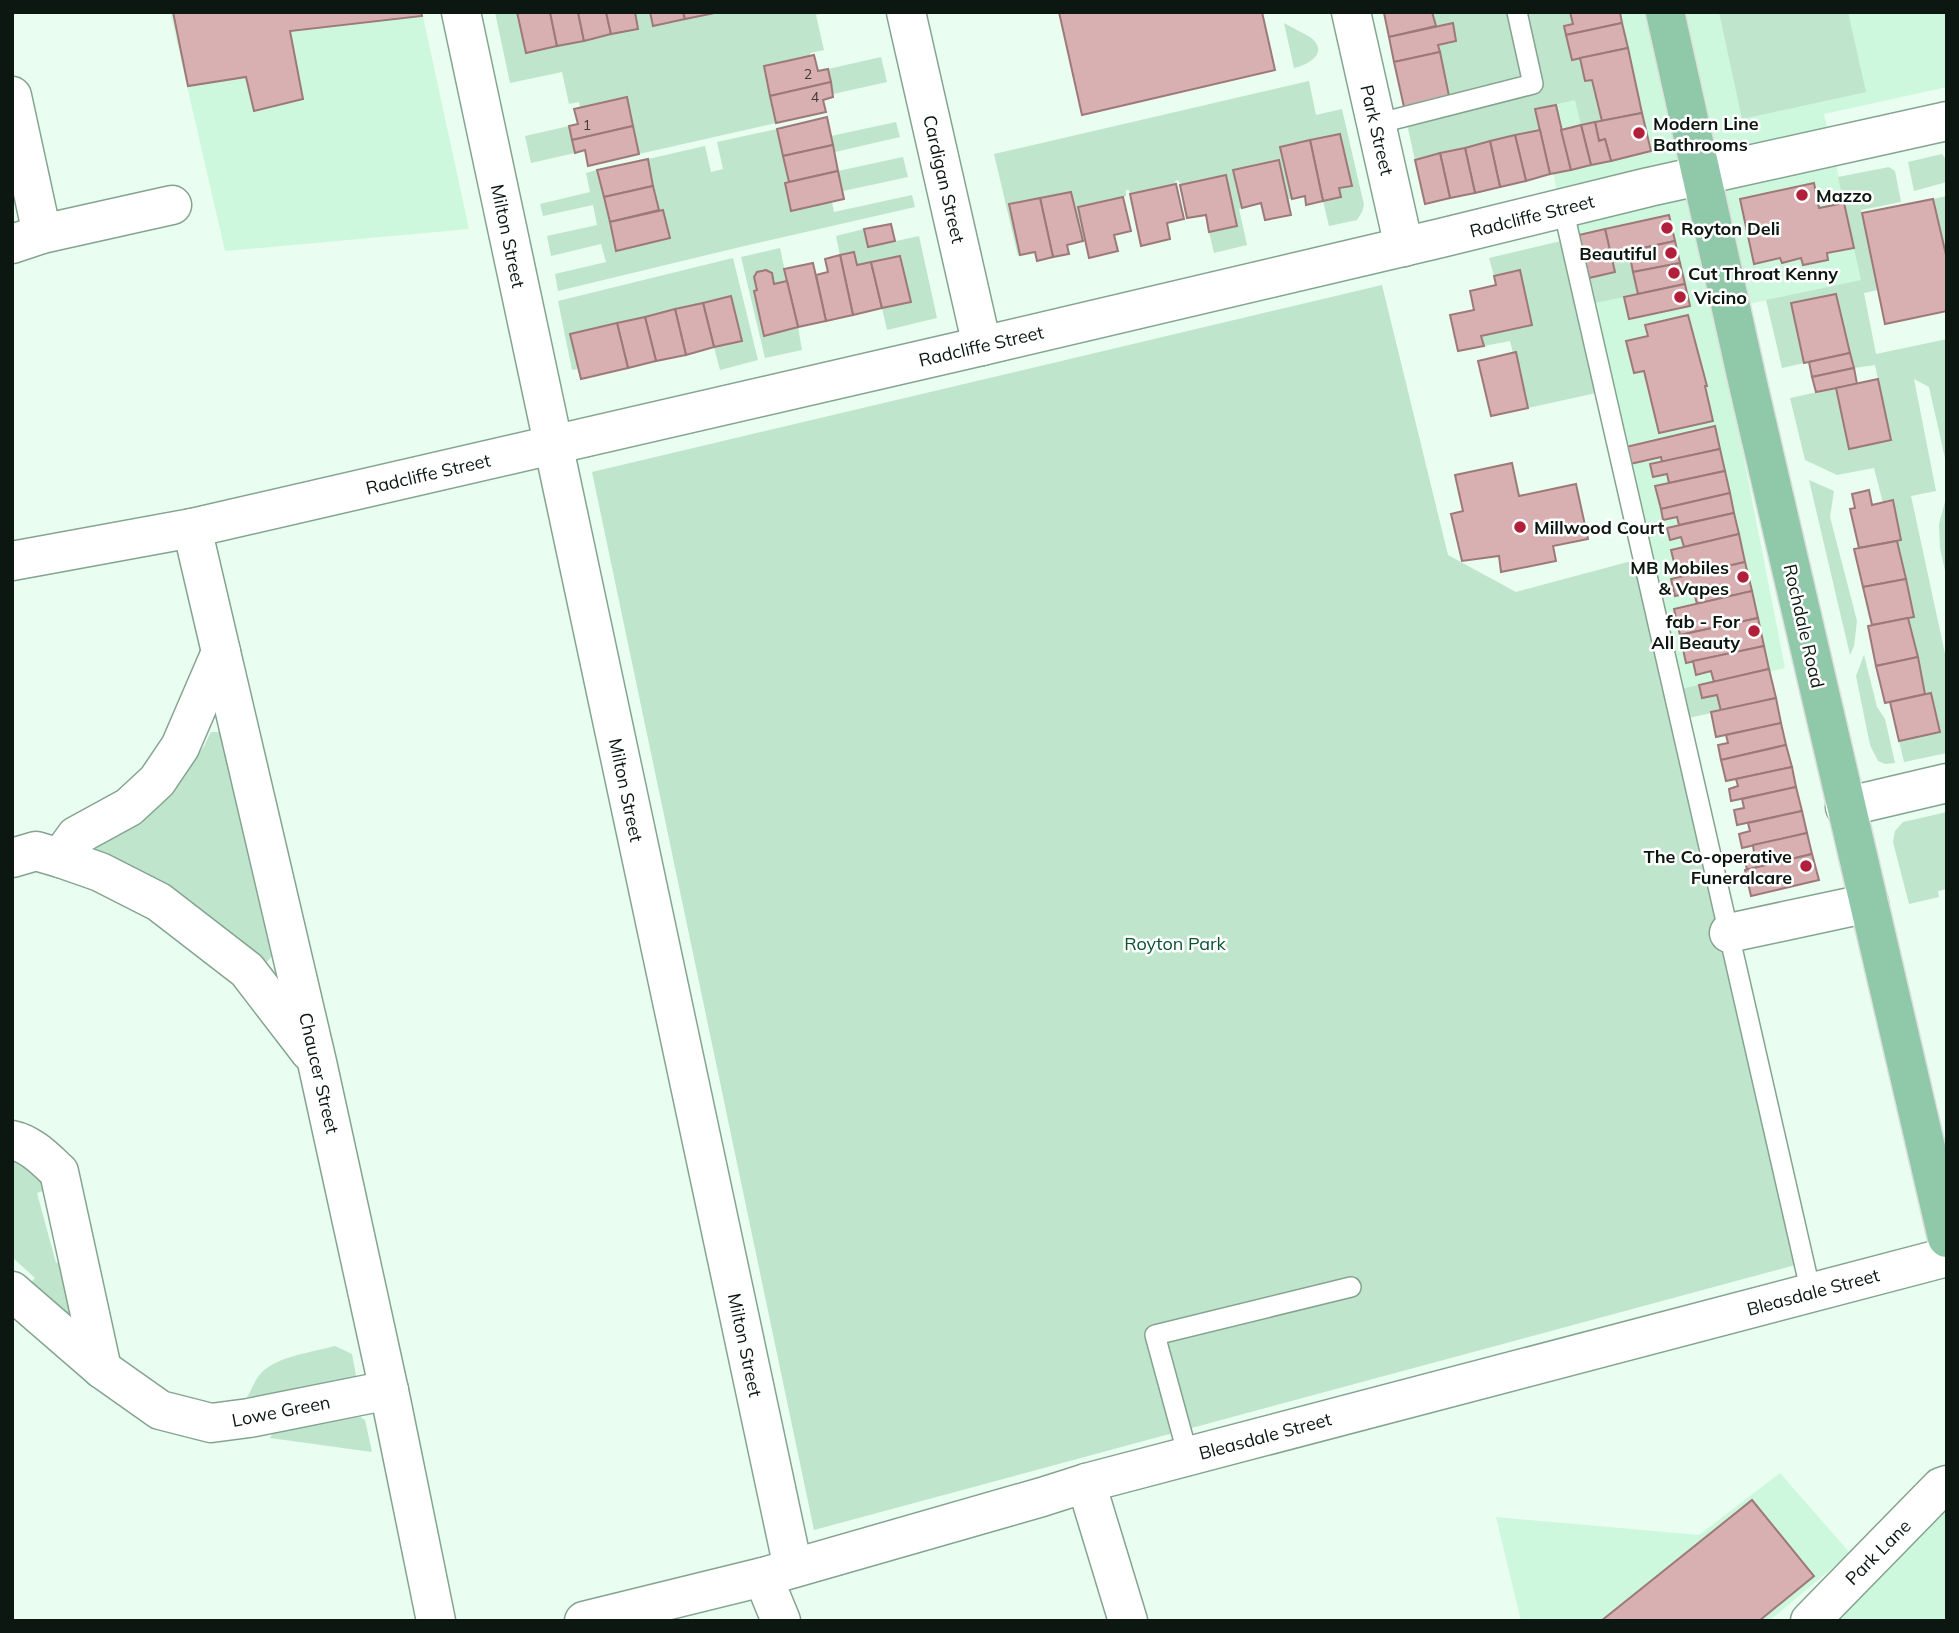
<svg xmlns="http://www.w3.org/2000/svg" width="1959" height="1633" font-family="Mulish,sans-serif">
<rect width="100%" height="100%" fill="#e9fdf0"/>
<g fill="#cef8dd">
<polygon points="170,12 422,12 469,229 225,251"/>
<polygon points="1521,12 1947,12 1947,87 1824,114 1863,280 1715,311 1785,668 1668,695 1587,341"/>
<polygon points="1780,1473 1850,1553 1769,1621 1521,1621 1496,1517 1699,1535"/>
<polygon points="1947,1510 1947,1621 1827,1621"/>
</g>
<g fill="#bfe5cc">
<polygon points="495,12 517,12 526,53 638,29 635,12 650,12 654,26 715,12 826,12 816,15 824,50 810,53 810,57 764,67 776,123 639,154 627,97 580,108 579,102 569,104 562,72 510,83"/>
<polygon points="1432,12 1510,12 1525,78 1449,96 1438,45 1456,41 1453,23 1436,26"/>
<polygon points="1525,12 1570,12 1573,24 1564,27 1571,59 1580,58 1585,81 1592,80 1602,121 1581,125 1575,100 1535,109 1540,130 1415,160 1407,124 1543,90"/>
<polygon points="1719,12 1848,12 1866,92 1742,119"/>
<path d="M1284,23C1292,28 1302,32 1310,37C1330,52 1309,65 1294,68Z"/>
<polygon points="881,57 887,82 833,94 828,69"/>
<polygon points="1309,81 1316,115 1342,109 1364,205 1362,212 1357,220 1329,226 1323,201 1341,197 1339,188 1352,185 1340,134 1281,147 1292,199 1288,199 1279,160 1234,170 1242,208 1239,209 1247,245 1214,253 1209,232 1237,226 1226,176 1181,185 1178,180 1175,181 1176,184 1130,194 1129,190 1126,190 1126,196 1123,197 1079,207 1086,241 1083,241 1070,192 1009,204 1020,255 1018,256 994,154"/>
<polygon points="896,122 900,137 835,152 831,136"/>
<polygon points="569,126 575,153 531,163 525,136"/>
<polygon points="777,129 789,182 785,183 792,211 832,202 834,212 912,195 915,207 736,248 558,291 555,274 606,262 601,244 551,256 547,236 597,225 593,205 543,216 540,204 590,192 586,173 597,170 616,250 670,237 663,210 659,210 648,159 705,146 711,172 723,169 717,142"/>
<polygon points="1942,154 1947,161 1947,182 1914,191 1908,162"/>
<polygon points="903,157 908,177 843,191 838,171"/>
<polygon points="1889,167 1895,171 1901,202 1861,210 1878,290 1864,293 1876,354 1947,339 1947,467 1929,387 1914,379 1936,491 1911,496 1947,663 1947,753 1904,762 1899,741 1940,732 1931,693 1925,694 1908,618 1914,616 1897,541 1901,540 1893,501 1883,503 1874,468 1837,475 1805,460 1790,398 1836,388 1849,449 1891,440 1875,365 1854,368 1836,294 1791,303 1804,363 1782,368 1766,300 1861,280 1838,177"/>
<polygon points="1947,196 1947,259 1933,199"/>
<polygon points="864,229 869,247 919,236 937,318 887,330 882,308 911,301 901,256 857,265 854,252 840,255 836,236"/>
<polygon points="1561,241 1596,393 1528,408 1516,353 1513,353 1510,341 1484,346 1481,336 1532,324 1520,270 1494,276 1489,258"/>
<polygon points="780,248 787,281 774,284 771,273 766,270 757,272 757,290 754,292 764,335 798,327 802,350 765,358 741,257"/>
<polygon points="1629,251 1638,294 1595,303 1589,278 1615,272 1611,255"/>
<polygon points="733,258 758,360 720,370 714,347 742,341 731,296 571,334 579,369 572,370 558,301"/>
<polygon points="1382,285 1448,555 1516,592 1639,559 1799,1264 814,1530 592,472"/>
<polygon points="1809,480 1834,491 1830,517 1857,621 1854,646 1850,655"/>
<polygon points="1947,494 1947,580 1940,548 1939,524"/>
<polygon points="1864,655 1877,707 1885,719 1895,763 1885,764 1878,761 1870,745 1856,676"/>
<polygon points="1699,685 1703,698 1717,695 1721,711 1688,718 1681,689"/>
<polygon points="211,732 221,732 272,956 266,963 255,959 93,856 97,846 133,825 175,790 204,746"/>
<polygon points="1947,812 1947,889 1938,891 1939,897 1909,904 1893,842 1895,831 1903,822"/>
<polygon points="12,1152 23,1155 48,1189 37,1193 56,1263 66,1261 75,1321 28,1286 35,1278 12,1257"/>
<path d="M335,1346L352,1354L357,1381L242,1404C252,1393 253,1381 262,1372C279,1356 313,1352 335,1346Z"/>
<polygon points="360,1417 365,1420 372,1452 270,1438 274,1431"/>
</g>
<g fill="#d8b0b1" stroke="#9d7979" stroke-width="2">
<polygon points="173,12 421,12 422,16 290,31 303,99 254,111 246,77 188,86"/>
<polygon points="517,12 550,12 557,46 526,53"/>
<polygon points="550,12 578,12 584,41 557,46"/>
<polygon points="578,12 606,12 611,34 584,41"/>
<polygon points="606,12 635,12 638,29 611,34"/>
<polygon points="650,12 683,12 685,19 653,26"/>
<polygon points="683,12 715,12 715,13 685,19"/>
<polygon points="1059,12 1262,12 1275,70 1082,115"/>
<polygon points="1432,12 1436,26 1389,37 1384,13"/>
<polygon points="1570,12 1620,12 1622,23 1566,35 1564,26 1573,24"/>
<polygon points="1453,23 1456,41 1438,45 1440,52 1394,62 1389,37"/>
<polygon points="1622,23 1628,48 1572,60 1566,35"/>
<polygon points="1628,48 1642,113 1602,121 1592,80 1585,81 1580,58"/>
<polygon points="1440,52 1449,96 1404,107 1394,62"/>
<polygon points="814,55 818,71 828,69 831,82 770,96 764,66"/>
<polygon points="831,82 833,97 823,100 826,112 776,123 770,96"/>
<polygon points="627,97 633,126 572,140 569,126 578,124 574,109"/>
<polygon points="1556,105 1571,170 1550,174 1535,109"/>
<polygon points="1642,113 1651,151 1611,161 1605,139 1599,141 1595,122"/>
<polygon points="827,117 833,145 783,156 777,129"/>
<polygon points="1595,122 1599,141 1605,139 1611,161 1591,165 1581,125"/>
<polygon points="1581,125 1591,165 1571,170 1561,130"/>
<polygon points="633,126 639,154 588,166 585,150 575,153 572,140"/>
<polygon points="1540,130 1550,174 1526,181 1515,135"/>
<polygon points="1340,134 1352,186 1339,188 1341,197 1323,201 1310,140"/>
<polygon points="1515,135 1526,181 1500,187 1490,141"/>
<polygon points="1310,140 1323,201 1306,205 1305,196 1292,199 1280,147"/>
<polygon points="1490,141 1500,187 1475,193 1465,148"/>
<polygon points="833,145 838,171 789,182 783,156"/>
<polygon points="1465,148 1475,193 1450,198 1440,153"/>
<polygon points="1440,153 1450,198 1425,204 1415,160"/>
<polygon points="648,159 653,186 604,197 597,170"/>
<polygon points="1279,160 1291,215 1265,220 1261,203 1242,208 1233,170"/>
<polygon points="838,171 844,199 791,211 785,183"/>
<polygon points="1226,175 1237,226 1209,232 1206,215 1187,218 1180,185"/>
<polygon points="1814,183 1819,208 1844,203 1854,248 1827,253 1828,260 1803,265 1801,258 1782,263 1780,258 1754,264 1740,199"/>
<polygon points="1176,184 1184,219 1167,223 1170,239 1141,246 1130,194"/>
<polygon points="653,186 659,210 610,222 604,197"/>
<polygon points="1071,192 1083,241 1067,245 1069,254 1053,257 1040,198"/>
<polygon points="1123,197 1131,231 1114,235 1118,251 1089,258 1078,207"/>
<polygon points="1040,198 1053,257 1037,261 1035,252 1020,255 1009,204"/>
<polygon points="1933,199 1947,259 1947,311 1885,324 1862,213"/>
<polygon points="663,210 670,238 616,251 610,222"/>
<polygon points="1669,215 1675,241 1611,255 1605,229"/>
<polygon points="891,224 895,241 868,247 864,229"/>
<polygon points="1605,229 1615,272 1589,278 1579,235"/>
<polygon points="1675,241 1680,263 1633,272 1629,251"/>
<polygon points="854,252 857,265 871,262 882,308 853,315 840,255"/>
<polygon points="840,255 853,315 826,321 816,275 828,272 825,259"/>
<polygon points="900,256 911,302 882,308 871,262"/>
<polygon points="813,263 826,321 798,327 784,269"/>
<polygon points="1680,263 1685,284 1638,294 1633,272"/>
<polygon points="766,270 772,273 774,284 787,281 798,327 764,336 754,291 757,290 754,277 757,272"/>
<polygon points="1520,270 1532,325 1481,336 1484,346 1458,351 1450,315 1474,310 1470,291 1496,285 1494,276"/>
<polygon points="1685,284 1690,306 1629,319 1624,297"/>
<polygon points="1836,294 1850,353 1804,363 1791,303"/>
<polygon points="731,296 742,341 714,347 703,303"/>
<polygon points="703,303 714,347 686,355 675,309"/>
<polygon points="675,309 686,355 656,361 645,317"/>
<polygon points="1688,315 1707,386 1705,386 1713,421 1659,433 1644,371 1634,373 1626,341 1648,336 1645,325"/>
<polygon points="645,317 656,361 628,368 617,323"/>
<polygon points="617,323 628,368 581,379 570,334"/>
<polygon points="1516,352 1528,408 1491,416 1478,361"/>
<polygon points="1850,353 1854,368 1812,377 1809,362"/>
<polygon points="1854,368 1857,384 1816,392 1812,377"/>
<polygon points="1878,379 1891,440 1849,449 1836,388"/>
<polygon points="1715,426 1720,449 1662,462 1661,457 1630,464 1626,447"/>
<polygon points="1720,449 1725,471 1669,483 1667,474 1653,477 1650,464"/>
<polygon points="1512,463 1519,496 1576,484 1588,539 1553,546 1556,561 1501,572 1499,556 1462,561 1451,514 1463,511 1455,475"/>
<polygon points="1725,471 1730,493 1661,509 1655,486"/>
<polygon points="1869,490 1872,505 1893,500 1901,540 1859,548 1850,509 1855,508 1852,494"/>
<polygon points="1730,493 1734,513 1679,525 1677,517 1663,520 1661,509"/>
<polygon points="1734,513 1739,534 1684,547 1681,537 1670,540 1667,528"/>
<polygon points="1739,534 1745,562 1678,578 1671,550"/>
<polygon points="1897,541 1906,579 1863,587 1854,549"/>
<polygon points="1745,562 1752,591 1697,604 1694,592 1675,596 1671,579"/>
<polygon points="1906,579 1914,617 1872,625 1863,587"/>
<polygon points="1752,591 1758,618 1680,635 1674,609"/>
<polygon points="1758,618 1764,646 1686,663 1680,635"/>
<polygon points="1908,618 1918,657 1876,666 1868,626"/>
<polygon points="1764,646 1769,669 1714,682 1711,671 1696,675 1693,661"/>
<polygon points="1918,657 1925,694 1885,703 1876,666"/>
<polygon points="1769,669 1776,698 1721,711 1717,695 1702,698 1699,685"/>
<polygon points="1931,693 1940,732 1899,741 1890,702"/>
<polygon points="1776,698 1781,723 1716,737 1711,712"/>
<polygon points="1781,723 1786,745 1721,760 1718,745 1728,743 1726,735"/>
<polygon points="1786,745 1792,767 1726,781 1721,760"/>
<polygon points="1792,767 1796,787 1731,801 1729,789 1738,786 1736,779"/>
<polygon points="1796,787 1802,811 1737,825 1734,810 1744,808 1742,799"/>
<polygon points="1802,811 1807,833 1742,848 1739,834 1750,831 1748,823"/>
<polygon points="1807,833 1812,854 1747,870 1744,855 1754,853 1753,845"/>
<polygon points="1812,854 1819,880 1751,896 1745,870"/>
<polygon points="1752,1500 1814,1576 1759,1621 1601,1621"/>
</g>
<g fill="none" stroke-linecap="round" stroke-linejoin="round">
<g stroke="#85a490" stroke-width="22">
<g id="service">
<polyline points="1376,124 1533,84 1517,12"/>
<polyline points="1563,208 1811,1293"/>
<polyline points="1188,1456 1155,1335 1351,1287"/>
</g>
</g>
<g stroke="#85a490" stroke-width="41">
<g id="minor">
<polyline points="461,12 793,1568"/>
<polyline points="906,12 982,346"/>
<polyline points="1351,12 1404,247"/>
<polyline points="12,96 42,234"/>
<polyline points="12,244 42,234 172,205"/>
<polyline points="192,528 317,1062 391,1400 436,1621"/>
<polyline points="12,561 192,528 982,346 1441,238 1649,187 1947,121"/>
<polyline points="1845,807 1947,783"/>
<polyline points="12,858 36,851 60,858 76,836 129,807 157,781 180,747 221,652"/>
<polyline points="60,858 100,872 159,902 247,970 310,1052"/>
<polyline points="1729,933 1869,903"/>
<path d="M12,1140C31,1144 45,1159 59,1172L102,1369"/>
<polyline points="12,1291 102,1369 160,1410 211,1423 249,1418 389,1390"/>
<polyline points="1086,1483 1128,1621"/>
<polyline points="763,1577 781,1621"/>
<polyline points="584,1621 763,1577 1042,1497 1086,1483 1947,1257"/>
<polyline points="1810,1621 1941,1487 1947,1485"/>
</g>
</g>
<g stroke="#dddfde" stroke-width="41">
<polyline id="primary" points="1665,12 1748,384 1947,1238"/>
</g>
<use href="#service" stroke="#fff" stroke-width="19"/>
<use href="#minor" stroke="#fff" stroke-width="38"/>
<use href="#primary" stroke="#90c9aa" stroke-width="38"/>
</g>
<g fill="#b21f3b" stroke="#fff" stroke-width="2.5">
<circle cx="1639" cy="133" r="7"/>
<circle cx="1802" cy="195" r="7"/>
<circle cx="1667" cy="228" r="7"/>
<circle cx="1671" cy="253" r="7"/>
<circle cx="1674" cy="273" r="7"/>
<circle cx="1680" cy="297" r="7"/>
<circle cx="1520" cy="527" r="7"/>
<circle cx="1743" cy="577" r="7"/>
<circle cx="1754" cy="631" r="7"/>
<circle cx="1806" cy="866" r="7"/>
</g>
<g text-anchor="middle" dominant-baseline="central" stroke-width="5" stroke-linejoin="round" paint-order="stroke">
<g font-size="14" fill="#3e3d38">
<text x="808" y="74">2</text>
<text x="815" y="97">4</text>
<text x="587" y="125">1</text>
</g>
<g font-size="18" font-weight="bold" fill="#0b1710" stroke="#fff" text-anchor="start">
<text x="1653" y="123">Modern Line<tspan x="1653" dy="21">Bathrooms</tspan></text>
<text x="1816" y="195">Mazzo</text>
<text x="1681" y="228">Royton Deli</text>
<text x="1657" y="253" text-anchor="end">Beautiful</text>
<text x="1688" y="273">Cut Throat Kenny</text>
<text x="1694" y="297">Vicino</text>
<text x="1534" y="527">Millwood Court</text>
<text x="1729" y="567" text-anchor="end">MB Mobiles<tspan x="1729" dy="21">&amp; Vapes</tspan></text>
<text x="1740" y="621" text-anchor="end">fab - For<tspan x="1740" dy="21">All Beauty</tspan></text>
<text x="1792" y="856" text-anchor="end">The Co-operative<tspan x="1792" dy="21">Funeralcare</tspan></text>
</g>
<g font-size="18" fill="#0b1710" stroke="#fff">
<text transform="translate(1377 130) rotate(77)">Park Street</text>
<text transform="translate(944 179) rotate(77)">Cardigan Street</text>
<text transform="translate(1532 216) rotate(-14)">Radcliffe Street</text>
<text transform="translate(508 236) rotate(78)">Milton Street</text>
<text transform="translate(981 346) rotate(-13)">Radcliffe Street</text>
<text transform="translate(428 474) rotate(-13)">Radcliffe Street</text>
<text transform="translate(1804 626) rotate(77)">Rochdale Road</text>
<text transform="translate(626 790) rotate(78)">Milton Street</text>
<text transform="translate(319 1073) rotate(77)">Chaucer Street</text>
<text transform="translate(1813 1292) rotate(-15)">Bleasdale Street</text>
<text transform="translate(745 1345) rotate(78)">Milton Street</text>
<text transform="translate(281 1411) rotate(-11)">Lowe Green</text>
<text transform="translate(1265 1436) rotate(-15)">Bleasdale Street</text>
<text transform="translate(1878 1552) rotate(-45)">Park Lane</text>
</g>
<g font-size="18" fill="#085331" stroke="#fff">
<text x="1175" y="943">Royton Park</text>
</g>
</g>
<rect width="1959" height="1633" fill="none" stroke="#0b1710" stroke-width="28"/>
</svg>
